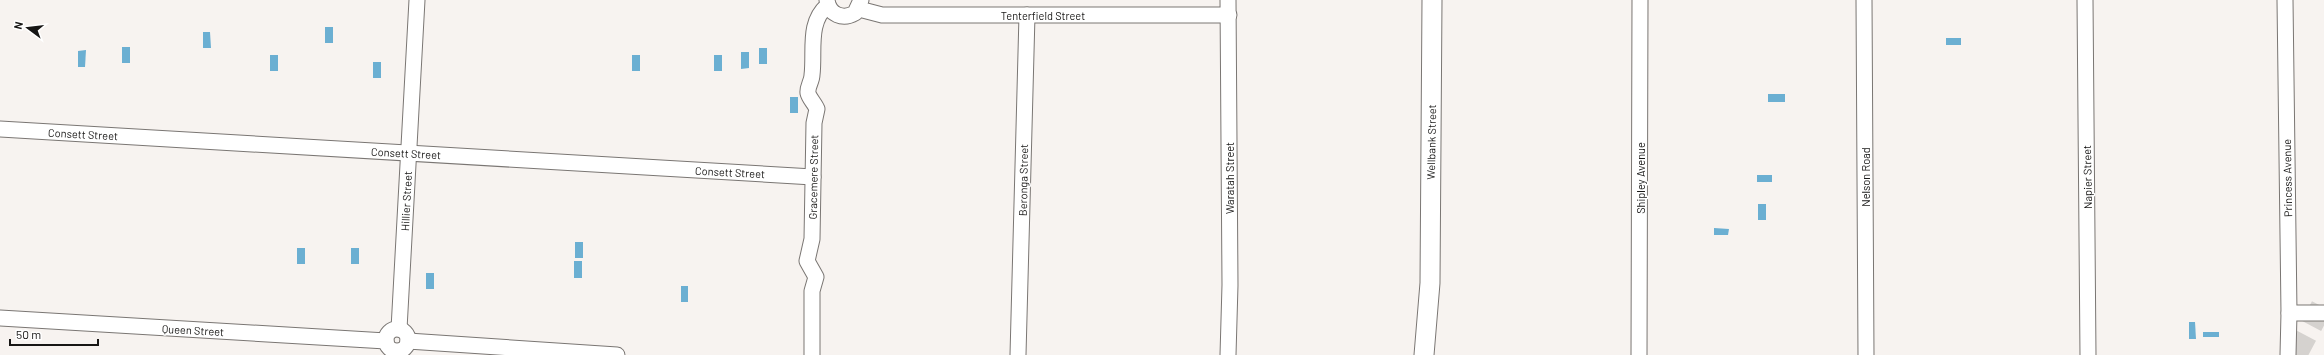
<svg xmlns="http://www.w3.org/2000/svg" width="2324" height="355" font-family="Barlow,sans-serif">
<rect width="100%" height="100%" fill="#f7f3f0"/>
<g fill="#6bafd2">
<rect x="325" y="27" width="8" height="16"/>
<polygon points="203,32 210,32 211,48 203,48"/>
<rect x="1946" y="38" width="15" height="7"/>
<rect x="122" y="47" width="8" height="16"/>
<rect x="759" y="48" width="8" height="16"/>
<polygon points="86,50 85,67 78,67 78,51"/>
<polygon points="741,52 749,52 749,68 741,69"/>
<rect x="270" y="55" width="8" height="16"/>
<rect x="632" y="55" width="8" height="16"/>
<rect x="714" y="55" width="8" height="16"/>
<rect x="373" y="62" width="8" height="16"/>
<rect x="1768" y="94" width="17" height="8"/>
<rect x="790" y="97" width="8" height="16"/>
<rect x="1757" y="175" width="15" height="7"/>
<rect x="1758" y="204" width="8" height="16"/>
<polygon points="1714,228 1729,229 1728,235 1714,235"/>
<rect x="575" y="242" width="8" height="16"/>
<rect x="297" y="248" width="8" height="16"/>
<rect x="351" y="248" width="8" height="16"/>
<rect x="574" y="261" width="8" height="17"/>
<rect x="426" y="273" width="8" height="16"/>
<rect x="681" y="286" width="7" height="16"/>
<polygon points="2189,322 2195,322 2196,339 2189,339"/>
<rect x="2203" y="332" width="16" height="5"/>
</g>
<g fill="none" stroke-linecap="round" stroke-linejoin="round">
<polyline stroke="#d5d2cf" stroke-width="22" stroke-dasharray="22 11" stroke-linecap="butt" points="2296,355 2324,302"/>
<g stroke="#7a7673" stroke-width="17">
<g id="minor">
<path d="M827,0C829,15 843,20 855,13L861,0"/>
<polyline points="1864,0 1866,355"/>
<polyline points="2085,0 2088,355"/>
<polyline points="2285,0 2289,313 2288,355"/>
<polyline points="859,9 882,15 1229,15"/>
<polyline points="0,129 813,177"/>
<polyline points="2289,313 2324,313"/>
<polyline points="0,318 386,341"/>
<polyline points="399,329 417,0"/>
<circle cx="397" cy="340" r="11"/>
<polyline points="408,341 617,355"/>
<path d="M812,355V291L816,277L807,261L812,239L814,123L817,109C815,104 809,98 808,93C807,87 812,81 812,75C815,51 807,22 828,5"/>
<polyline points="1018,355 1027,15"/>
<polyline points="1228,355 1230,285 1228,0"/>
<polyline points="1639,355 1640,0"/>
</g>
</g>
<g stroke="#7a7673" stroke-width="21">
<polyline id="major" points="1424,355 1430,283 1432,0"/>
</g>
<use href="#minor" stroke="#fff" stroke-width="15"/>
<use href="#major" stroke="#fff" stroke-width="19"/>
</g>
<g text-anchor="middle" dominant-baseline="central" stroke-width="3" stroke-linejoin="round" paint-order="stroke">
<g font-size="11" fill="#171615" stroke="#fff">
<text x="1043" y="15">Tenterfield Street</text>
<text transform="translate(83 134) rotate(3)">Consett Street</text>
<text transform="translate(1431 142) rotate(-89)">Wellbank Street</text>
<text transform="translate(406 153) rotate(3)">Consett Street</text>
<text transform="translate(730 172) rotate(3)">Consett Street</text>
<text transform="translate(813 177) rotate(-89)">Gracemere Street</text>
<text transform="translate(1865 177) rotate(-90)">Nelson Road</text>
<text transform="translate(2087 177) rotate(-91)">Napier Street</text>
<text transform="translate(1229 178) rotate(-90)">Waratah Street</text>
<text transform="translate(1640 178) rotate(-90)">Shipley Avenue</text>
<text transform="translate(2287 178) rotate(-91)">Princess Avenue</text>
<text transform="translate(1023 180) rotate(-89)">Beronga Street</text>
<text transform="translate(406 201) rotate(-87)">Hillier Street</text>
<text transform="translate(193 330) rotate(3)">Queen Street</text>
</g>
</g>
<g transform="translate(28 28) rotate(285)" stroke="#ffffff" stroke-width="3" paint-order="stroke">
<path d="M0-3L7 15L0 10L-7 15Z" fill="#171615"/>
<text y="-6" font-size="11" font-weight="bold" text-anchor="middle" fill="#171615">N</text>
</g>
<path d="M10 339v6h88v-6" fill="none" stroke="#171615" stroke-width="2"/>
<text x="16" y="339" font-size="12" fill="#171615" stroke="#ffffff" stroke-width="3" paint-order="stroke">50 m</text>
</svg>
